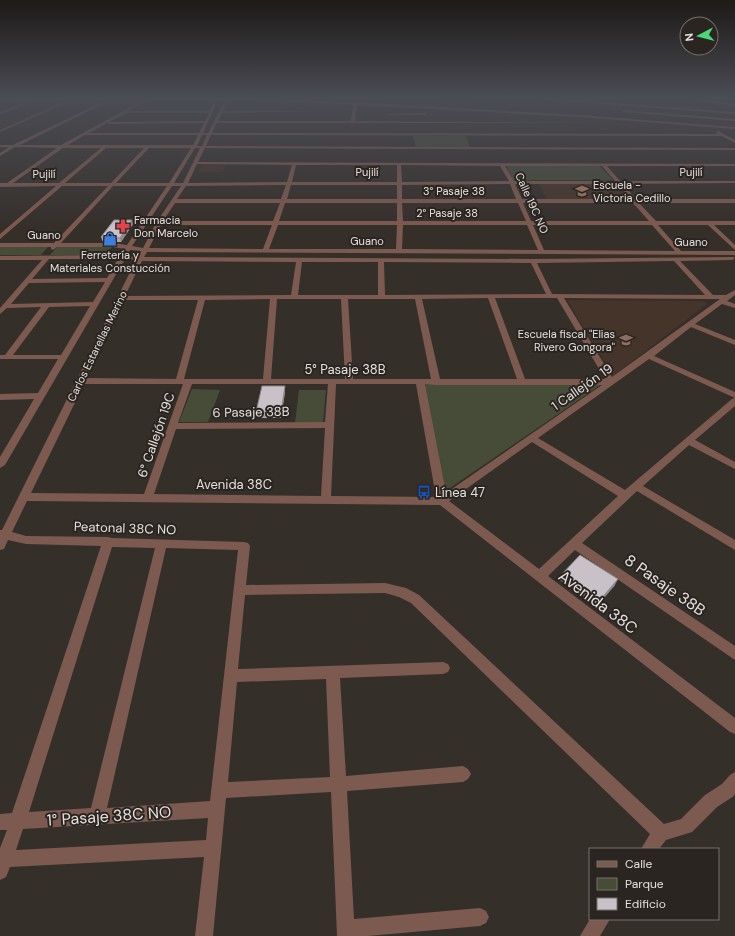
<svg xmlns="http://www.w3.org/2000/svg" width="735" height="936" font-family="'DM Sans',sans-serif">
<rect width="100%" height="100%" fill="#352f2a"/>
<g fill="#45342a">
<polygon points="202,165 226,165 222,172 198,172"/>
<polygon points="539,183 615,183 629,200 546,199"/>
<polygon points="567,300 704,301 707,304 613,376"/>
</g>
<g fill="#464c38">
<polygon points="413,136 466,136 470,147 416,147"/>
<polygon points="506,165 599,165 613,180 513,180"/>
<polygon points="0,247 48,247 41,255 0,255"/>
<polygon points="57,247 112,247 106,255 50,255"/>
<polygon points="425,384 602,384 444,492"/>
<polygon points="192,389 220,390 208,422 179,422"/>
<polygon points="299,390 326,390 323,422 295,423"/>
</g>
<g fill="none" stroke-linecap="round" stroke-linejoin="round">
<g fill="#7d5a50" fill-rule="evenodd">
<path d="M209,97L355,102L579,115L735,127V129L579,117L357,105L355,121L601,123H217L212,133L718,134L716,132L718,131L735,140V143L722,136L211,135L206,146L735,148V150L205,148L198,162L735,164V166H607L620,181H735V183L623,184L636,199H735V203H639L656,221H735V225H714L735,245V250L708,225H658L681,251H735V255L147,252L144,257L533,259L734,257V259L732,260L680,261L713,295H726L735,290V295L727,301L735,304V308L722,304L695,324L735,340V345L691,327L654,356L735,392V398L649,359L538,438L625,490L732,399L735,398V406L695,440L735,462V469L689,445L643,486L735,540V550L637,491L582,543L735,646V660L575,550L548,576L735,718V734L730,732L440,505L27,501L12,532L26,536L108,537L112,538L244,542L248,543L250,546L246,585L385,583L406,588L419,595L664,824L681,819L705,795L722,784L730,775L735,772V793L734,796L717,807L692,832L666,840L659,849H641L650,834L411,603L399,597L385,593L245,595L238,669L443,662L448,664L450,668L448,672L443,674L340,678L346,776L463,766L468,769L471,774L468,779L463,782L347,791L354,919L480,908L486,911L489,917L486,923L480,926L368,936H337L331,792L226,798L213,936H195L204,857L10,867L6,877L0,880V848L7,830H0V814L12,813L101,546L26,544L8,540L4,549L0,550V530H2L136,260L125,259L5,465L0,468V457L34,399L0,400V394L38,393L58,359H0V355H5L41,307L7,308L0,314V308L42,260H0V256L121,255L125,249L113,247H57L53,250L51,249V247H0V243H54L108,186H62L0,239V234L56,186L0,187V183H7L57,148L15,147L0,156V153L9,147H0V145H13L104,101H70L0,132V130L66,101H28L29,103L0,114V112L28,101H0V99ZM147,100H211L213,102L210,111H128ZM215,100H223L224,102L208,133H203L217,102ZM226,100H261L353,105L351,121H218L222,113L319,111H223L228,102ZM109,101H142L61,145H20ZM126,113H209L205,121L109,122ZM107,123L109,124L204,123L199,133H89ZM85,135H198L193,145H68ZM202,135H207L202,146H197ZM63,148H101L59,183H13ZM106,148H144L111,183H65ZM149,148H191L169,183H116ZM195,148H200L183,183H174ZM197,164L292,165L287,182L188,183ZM296,165H397V182H292ZM401,165L500,166L509,181L402,182ZM505,166H602L615,181H514ZM510,184L516,199H402V185ZM515,184H618L631,199H522ZM286,185L281,199H177L186,186ZM291,185H397V199H287ZM113,186H167L127,245L113,243H61ZM172,186H181L156,223L143,248L132,246ZM175,203H280L273,221H163ZM285,203H397V221H279ZM402,203H518L526,221H403ZM523,203H633L649,221H531ZM161,225H272L263,249L149,248ZM278,225H397L396,249H269ZM403,225H527L538,250L402,249ZM533,225H652L675,251L544,250ZM130,250L141,251L138,257L127,256ZM49,259H118L107,278L32,279ZM142,261L296,262L291,295L125,296ZM674,261L705,295L552,294L537,263ZM302,262H378V295H298ZM384,262L531,263L546,294L385,295ZM105,282L93,302L11,304L29,283ZM488,298L517,379H440L422,299ZM495,298H557L605,379H525ZM564,298L711,299H720L612,377ZM270,299L263,379H184L205,300ZM277,299H341L345,379H271ZM348,299H415L431,379H353ZM123,300H198L176,379L86,378ZM90,306L61,355H13L49,307ZM84,384H183L144,494L31,493ZM192,384H328L325,422L178,423ZM336,384H416L436,497L331,496ZM425,384L436,385H602L446,493ZM325,428L321,496L154,494L176,429ZM532,442L618,496L539,569L449,501ZM112,547L155,548L91,808L29,812ZM166,548L238,550L210,801L107,808ZM326,679L330,777L228,782L237,682ZM208,818L206,840L16,850L23,829Z"/>
<polygon points="466,97 540,97 735,112 735,114 521,98 400,100"/>
<polygon points="678,97 689,97 735,104 735,106"/>
<polygon points="622,110 735,119 735,121 623,112"/>
<polygon points="426,113 427,115 387,115 389,114"/>
<polygon points="590,919 610,919 600,936 580,936"/>
</g>
</g>
<g fill="#aca6ac">
<polygon points="132,220 133,224 121,242 103,242 101,237"/>
<polygon points="285,392 281,418 257,418 256,412"/>
<polygon points="562,574 615,585 597,606 560,580"/>
</g>
<g fill="#8c878c">
<polygon points="132,220 133,224 121,242 120,238"/>
<polygon points="285,386 285,392 281,418 281,412"/>
<polygon points="618,579 615,585 597,606 600,600"/>
</g>
<g fill="#c8c1c8" stroke="#8c878c">
<polygon points="114,220 132,220 120,238 101,237"/>
<polygon points="262,386 285,386 281,412 256,412"/>
<polygon points="580,555 618,579 600,600 562,574"/>
</g>
<linearGradient id="sky" x2="0" y2="1"><stop stop-color="#1d1a17"/><stop offset="0.43" stop-color="#4b4d55"/><stop offset="1" stop-color="#4b4d55" stop-opacity="0"/></linearGradient>
<rect width="735" height="228" fill="url(#sky)"/>
<defs>
<g id="school-bare" transform="scale(1.08)"><path d="M0-5L7-2L0 1L-7-2ZM-4 1L0 2.5L4 1V4Q0 6-4 4Z" fill="#8d6e63" stroke="#2b2521" stroke-width="2.5" paint-order="stroke"/></g>
<g id="pharmacy-bare" transform="scale(1.08)"><path d="M-2-6h4v4h4v4h-4v4h-4v-4h-4v-4h4Z" fill="#e0444e" stroke="#2b2521" stroke-width="2.5" paint-order="stroke"/></g>
<g id="shop-bare" transform="scale(1.08)"><path d="M-5-2.5h2.3a2.7 3.5 0 0 1 5.4 0H5L5.5 6h-11ZM-1.5-2.5h3a1.5 2.3 0 0 0-3 0Z" fill="#3f7fe0" stroke="#2b2521" stroke-width="2.5" paint-order="stroke"/></g>
<g id="bus-bare" transform="scale(1.08)"><path d="M-5-6H5V4H4V6H2V4H-2V6H-4V4H-5ZM-3.5-4V0h7V-4ZM-3.5 1.2v1.5H-2V1.2ZM2 1.2v1.5H3.5V1.2Z" fill="#1a4fb4" stroke="#2b2521" stroke-width="2.5" paint-order="stroke"/></g>
</defs>
<g fill-rule="evenodd">
<use href="#school-bare" x="582" y="191"/>
<use href="#pharmacy-bare" x="123" y="226"/>
<use href="#shop-bare" x="110" y="239"/>
<use href="#school-bare" x="626" y="340"/>
<use href="#bus-bare" x="424" y="492"/>
</g>
<g text-anchor="middle" dominant-baseline="central" stroke-width="4" stroke-linejoin="round" paint-order="stroke">
<g font-size="11" fill="#e4e0dd" stroke="#2b2521">
<text x="367" y="172">Pujilí</text>
<text x="691" y="172">Pujilí</text>
<text x="44" y="174">Pujilí</text>
<text x="454" y="191">3° Pasaje 38</text>
<text transform="translate(532 203) rotate(66)">Calle 19C NO</text>
<text x="447" y="213">2° Pasaje 38</text>
<text x="44" y="235">Guano</text>
<text x="367" y="241">Guano</text>
<text x="691" y="242">Guano</text>
<text transform="translate(97 346) rotate(-64)">Carlos Estarellas Merino</text>
</g>
<g font-size="11" fill="#e4e0dd" stroke="#2b2521" text-anchor="start">
<text x="593" y="185">Escuela -<tspan x="593" dy="13">Victoria Cedillo</tspan></text>
<text x="134" y="220">Farmacia<tspan x="134" dy="13">Don Marcelo</tspan></text>
<text x="110" y="255" text-anchor="middle">Ferretería y<tspan x="110" dy="13">Materiales Constucción</tspan></text>
<text x="615" y="334" text-anchor="end">Escuela fiscal "Elias<tspan x="615" dy="13">Rivero Gongora"</tspan></text>
</g>
<g font-size="13" fill="#e4e0dd" stroke="#2b2521">
<text x="345" y="369">5° Pasaje 38B</text>
<text transform="translate(582 387) rotate(-35)">1 Callejón 19</text>
<text transform="translate(251 412) rotate(-1)">6 Pasaje 38B</text>
<text transform="translate(156 435) rotate(-71)">6° Callejón 19C</text>
<text x="234" y="484">Avenida 38C</text>
<text transform="translate(125 528) rotate(2)">Peatonal 38C NO</text>
</g>
<g font-size="13" fill="#e4e0dd" stroke="#2b2521" text-anchor="start">
<text x="435" y="492">Línea 47</text>
</g>
<g font-size="16" fill="#e4e0dd" stroke="#2b2521">
<text transform="translate(665 585) rotate(35)">8 Pasaje 38B</text>
<text transform="translate(598 602) rotate(37)">Avenida 38C</text>
<text transform="translate(109 816) rotate(-4)">1° Pasaje 38C NO</text>
</g>
</g>
<rect x="589" y="848" width="130" height="72" fill="#2b2521" stroke="#75706c"/>
<rect x="597" y="861" width="20" height="6" fill="#7d5a50" stroke="#75706c"/>
<text x="625" y="868" font-size="12" fill="#e4e0dd">Calle</text>
<rect x="597" y="878" width="20" height="12" fill="#464c38" stroke="#75706c"/>
<text x="625" y="888" font-size="12" fill="#e4e0dd">Parque</text>
<rect x="597" y="898" width="20" height="12" fill="#c8c1c8" stroke="#75706c"/>
<text x="625" y="908" font-size="12" fill="#e4e0dd">Edificio</text>
<g transform="translate(699 36) rotate(263)"><circle r="19" fill="#2b2521" stroke="#75706c"/>
<path d="M0-3L7 15L0 10L-7 15Z" fill="#4ad777"/>
<text y="-6" font-size="11" font-weight="bold" text-anchor="middle" fill="#e4e0dd">N</text>
</g>
</svg>
